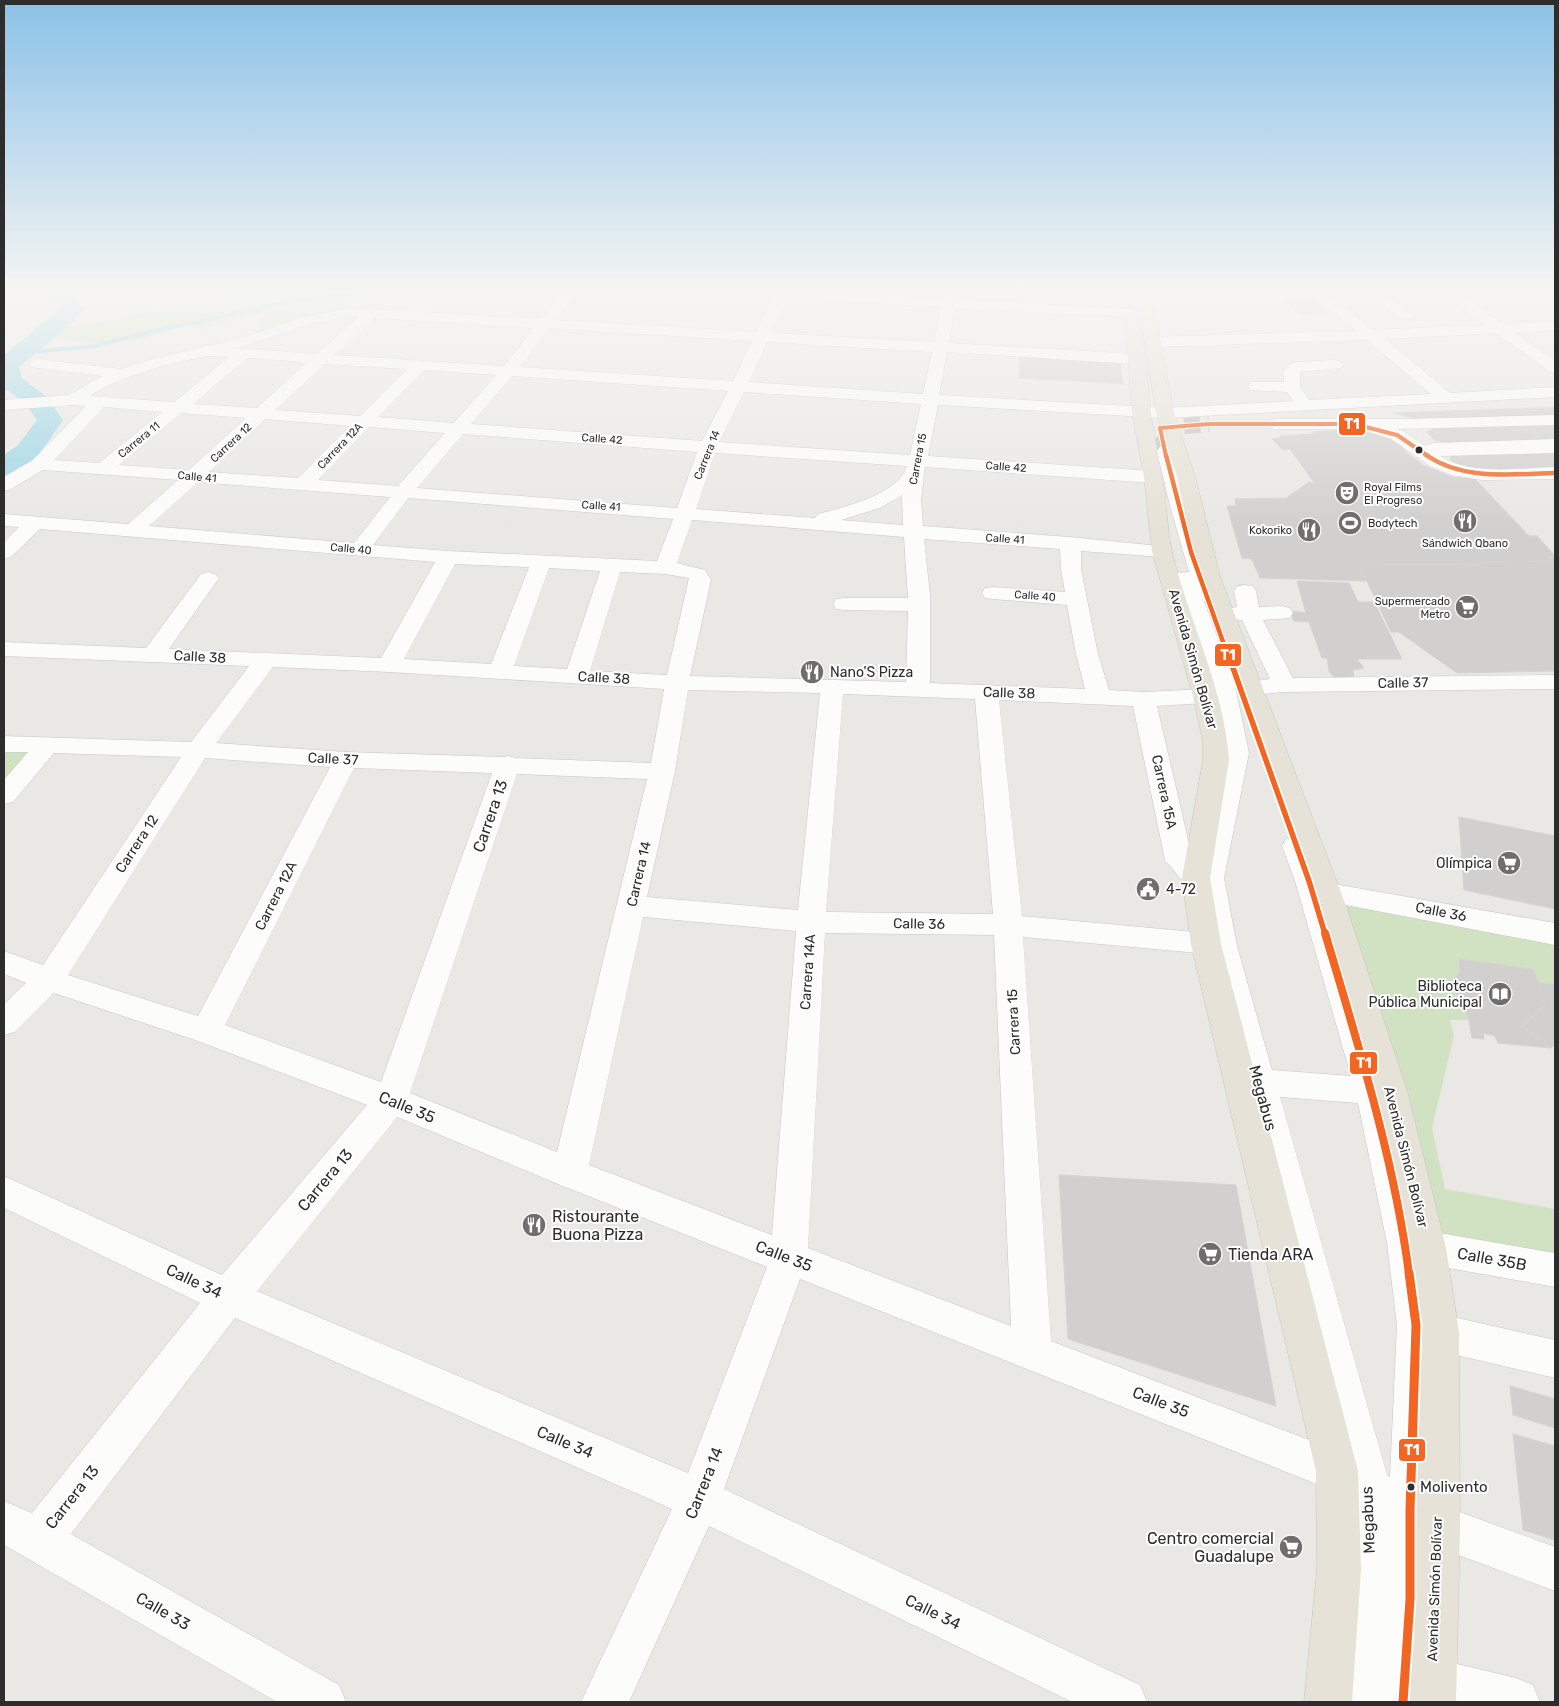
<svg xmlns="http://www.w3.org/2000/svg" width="1559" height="1706" font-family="Rubik,sans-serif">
<rect width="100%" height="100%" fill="#eae8e5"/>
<g fill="#d0e2c1">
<polygon points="263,290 417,290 260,332 262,313 204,329 186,326 134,341 98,343 48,337 68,327 161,310 178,301 236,298"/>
<polygon points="4,744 47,746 4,796"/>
<polygon points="1326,891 1555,934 1555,984 1539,983 1533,969 1459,959 1460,972 1452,981 1469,1020 1450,1020 1454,1035 1432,1128 1445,1189 1555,1209 1555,1270 1428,1248"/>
</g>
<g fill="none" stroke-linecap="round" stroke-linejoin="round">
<polyline stroke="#9fd6e5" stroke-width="4" points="20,353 96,346 140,334 297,300 395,290"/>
<path fill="#9fd6e5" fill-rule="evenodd" d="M52,290H74L76,298L84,309L65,329L19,367L22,378L47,397L63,420C47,443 33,469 4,475V455L18,445L37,420L25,403L4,388V355L61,308L54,299Z"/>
</g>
<g fill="#d2d0ce" stroke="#d5d3d1">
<polygon points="1312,299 1330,314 1300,315 1283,300"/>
<polygon points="1020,357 1120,362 1123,384 1019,378"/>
<polygon points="1555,407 1555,417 1416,419 1394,413"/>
<polygon points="1555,425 1555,443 1454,444 1434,440 1427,432 1438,427"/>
<polygon points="1346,430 1373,433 1389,438 1402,446 1404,450 1423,465 1452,477 1475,479 1529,536 1537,536 1555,556 1549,557 1553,561 1479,562 1482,565 1359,564 1367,581 1260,578 1252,559 1242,558 1227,506 1236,506 1235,499 1286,498 1309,482 1315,484 1290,449 1283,450 1272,439 1280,438 1280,436 1315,434 1313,432"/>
<polygon points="1555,450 1555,469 1478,470 1453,463 1450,457 1461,452"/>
<polygon points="1549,557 1555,557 1555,671 1457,673 1399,632 1391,632 1359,564 1482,565 1479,562 1553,561"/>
<polygon points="1297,581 1349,583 1358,602 1374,602 1402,659 1357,659 1364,668 1353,670 1354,679 1336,679 1329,672 1327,658 1322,658 1309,622 1294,621 1291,611 1306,613"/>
<polygon points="1459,817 1555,836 1555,909 1464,890"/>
<polygon points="1459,959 1533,969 1539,983 1545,1006 1522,1026 1551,1048 1498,1043 1495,1036 1483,1033 1484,1039 1472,1038 1469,1020 1452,981 1460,972"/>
<polygon points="1539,983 1555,984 1555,1044 1551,1048 1522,1026 1545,1006"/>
<polygon points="1059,1175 1236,1185 1276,1406 1068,1339"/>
<polygon points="1510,1386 1555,1399 1555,1428 1513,1415"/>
<polygon points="1513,1434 1555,1446 1555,1540 1523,1530"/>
</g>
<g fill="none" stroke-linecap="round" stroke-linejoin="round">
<polyline stroke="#c4c3c0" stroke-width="16" stroke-dasharray="16 8" stroke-linecap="butt" points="1166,451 1160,428 1209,424"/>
<g stroke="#c7c6c7" stroke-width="1">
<g id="minor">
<polygon points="4,290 15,290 9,299 4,300"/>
<path d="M564,290H579L556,320L756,332L772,298L711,294L706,293L704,290H790L942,298V290H956V299L1129,309L1134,310L1136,313L1134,316L1129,317L955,308L949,343L1135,354L1141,356L1143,359L1141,362L1135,364L947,352L939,395L1165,408L1293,401L1287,392L1250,390L1248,386L1250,382H1284V370L1290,364L1296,362L1335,360L1341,362L1343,365L1341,368L1300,372V387L1309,400L1431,394L1367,340L1153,347L1148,345L1145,342L1148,339L1153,337L1356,331L1305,290H1321L1374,330L1484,325L1438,290H1454L1503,324L1555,322V330L1515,333L1555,361V373L1549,371L1496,333L1385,339L1450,393L1555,387V397L1165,418L938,405L928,456L1153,471L1160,473L1162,477L1160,481L1153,483L925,467L921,499L923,526L1070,537L1169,547L1172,551L1169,555L1162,557L1081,551V569L1098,654L1109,690L1144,692L1205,689L1212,691L1173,577L1177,573L1189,572L1170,506L1157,451L1160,447L1166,446L1172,447L1175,451L1194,524L1219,596L1216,601H1204L1235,686L1249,753L1224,878L1237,946L1272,1070L1351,1076L1295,881L1282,846L1286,839L1296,837L1306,839L1323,882L1555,923V945L1330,902L1389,1091L1421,1234L1428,1231L1555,1253V1287L1426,1264L1434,1317L1440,1314L1555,1340V1378L1435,1350L1432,1499L1449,1508L1555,1547V1591L1432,1545V1599L1429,1659L1432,1658L1516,1678L1533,1685L1540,1702H1335L1347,1582L1348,1500L1324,1487L800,1279L724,1489L1140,1685L1147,1702H1072L709,1526L629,1702H581L672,1509L235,1318L71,1534L339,1685L346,1702H277L4,1545V1501L32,1513L200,1303L4,1208V1176L222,1275L367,1105L195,1040L54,993L15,1032L4,1035V1004L26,983L4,974V951L43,965L181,757L54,753L13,802L4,804V780L28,752H4V736L191,742L249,666L4,656V642L146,648L201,574L208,572L215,574L219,578L169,649L381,658L435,562L40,529L11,557L4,559V542L19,527L4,526V514L128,524L178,480L43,470L11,489L4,491V477L33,460L86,406L73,405L4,410V400L69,395L102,376L31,367L29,364L31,361L37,359L121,369L149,360L238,339L304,317L350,308L541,319ZM786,298L941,307L934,342L771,333ZM350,316L358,317L317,354L237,348L314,323ZM375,318L534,328L504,366L334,355ZM549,328L752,341L733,381L520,367ZM767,342L932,352L923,394L749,382ZM207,356L229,357L174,402L90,396C125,374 167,364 207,356ZM247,358L307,362L257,408L193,404ZM325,364L407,369L360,416L275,410ZM424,370L496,375L454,423L378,417ZM512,376L728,391L702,441L471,424ZM744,392L921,404L910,455L719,442ZM104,407L162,412L99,463L54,460ZM181,413L246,418L189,470L119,465ZM265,419L350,426L298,478L209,472ZM369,427L445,433L398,486L318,480ZM463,434L697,452L677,508L417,488ZM715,453L907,466C898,495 844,507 818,514L815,518L696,509ZM198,482L390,497L354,543L149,526ZM902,495L903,525L841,520L880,508ZM408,498L673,519L657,561L448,551L373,545ZM692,520L904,537L908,598H844L836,599L833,604L836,609L844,610L908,611L906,682L690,676L711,580L705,570L677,563ZM924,539L1060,549L1061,569L1065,592L993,587L985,588L982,593L985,598L993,599L1067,605L1076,654L1085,689L930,683V595ZM455,564L529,567L491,664L404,659ZM549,568L600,571L567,669L514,666ZM620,572L665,574L689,578L667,675L590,671ZM273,667L389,672L664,689L651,763L515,758L508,756L503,757L346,752L216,743ZM688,690L820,693L798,910L647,897L675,771ZM843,694L975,699L993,914L826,912ZM999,700L1133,706L1165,860L1186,885L1197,887L1205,933L1022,916ZM1214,700L1223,753L1199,864L1192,857L1157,706L1205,703ZM205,758L330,767L198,1016L68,975ZM354,768L492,773L381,1082L225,1025ZM517,774L647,779L557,1152L410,1093ZM643,917L796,931L772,1235L589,1165ZM825,933L994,935L1011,1326L808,1248ZM1023,937L1209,954L1338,1451L1051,1341ZM1280,1097L1358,1103L1387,1243L1397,1325L1390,1477L1387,1475ZM397,1117L558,1184L767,1267L688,1473L257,1291Z"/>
<polygon points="1242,290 1293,290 1294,292 1292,295 1287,296 1243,298 1238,297 1236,294"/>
<polygon points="1364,290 1380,290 1412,315 1410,318 1400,318"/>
<path d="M1555,415V425L1397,429L1403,431L1425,446L1433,443L1555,439V453L1440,456C1472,476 1519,468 1555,467V479L1482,480L1451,475L1430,466L1391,439L1369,432L1367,429H1276L1270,428L1267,424L1270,420L1276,419H1408Z"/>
<polygon points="1245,585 1253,586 1256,591 1259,607 1282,606 1290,608 1293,613 1290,618 1263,620 1293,678 1555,675 1555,689 1285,692 1251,695 1243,693 1239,688 1243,683 1270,679 1242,620 1225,619 1222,614 1225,609 1237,607 1234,591 1237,586"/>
</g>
</g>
<g stroke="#c6c5c3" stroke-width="1">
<g id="major">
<polygon points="1137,290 1151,290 1174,413 1195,476 1220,576 1346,906 1408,1094 1446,1248 1459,1333 1460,1526 1456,1702 1408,1702 1416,1526 1421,1333 1410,1248 1374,1094 1318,906 1198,576 1177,476 1156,413"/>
<path d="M1129,312L1134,313C1147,331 1148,402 1153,428C1157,451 1162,473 1165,495C1167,514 1168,534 1172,552C1189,621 1224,688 1229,760L1210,878L1221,944L1358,1471L1361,1569L1352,1702H1304L1317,1569L1316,1471L1191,944L1182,878L1203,760V742L1193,696L1152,551L1144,477L1132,412L1126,335L1122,316L1124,313Z"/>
</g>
</g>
<use href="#minor" fill="#fcfcfb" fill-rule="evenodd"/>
<use href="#major" fill="#e6e2d7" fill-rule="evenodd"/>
<g stroke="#fff" stroke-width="6">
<polyline id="bus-1-far4" points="1166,456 1160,428 1209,424 1354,424 1397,435 1428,456"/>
</g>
<g stroke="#fff" stroke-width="7">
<g id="bus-1-far3">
<polyline points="1166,455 1191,552 1232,667"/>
<path d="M1426,455C1464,481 1511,474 1555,473"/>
</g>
</g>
<g stroke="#fff" stroke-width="9">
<polyline id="bus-1-far2" points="1232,665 1309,881 1325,934"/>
</g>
<g stroke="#fff" stroke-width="11">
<path id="bus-1-far1" d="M1325,933C1358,1045 1394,1158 1409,1274"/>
</g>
<g stroke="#fff" stroke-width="13">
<polyline id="bus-1" points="1403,1702 1410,1599 1410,1510 1416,1325 1409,1273"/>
</g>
<use href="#bus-1-far4" stroke="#f26522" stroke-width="4"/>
<use href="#bus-1-far3" stroke="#f26522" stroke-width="4.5"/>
<use href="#bus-1-far2" stroke="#f26522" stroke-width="5.5"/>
<use href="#bus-1-far1" stroke="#f26522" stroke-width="8"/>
<use href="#bus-1" stroke="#f26522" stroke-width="9"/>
</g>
<linearGradient id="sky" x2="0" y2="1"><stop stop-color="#8bc2e7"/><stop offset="0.55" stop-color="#f6f5f3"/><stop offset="1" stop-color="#f6f5f3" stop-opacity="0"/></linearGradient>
<rect width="1559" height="529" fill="url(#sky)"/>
<defs>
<g id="theatre-disc" transform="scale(1.25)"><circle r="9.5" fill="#6f6e6d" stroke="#fff"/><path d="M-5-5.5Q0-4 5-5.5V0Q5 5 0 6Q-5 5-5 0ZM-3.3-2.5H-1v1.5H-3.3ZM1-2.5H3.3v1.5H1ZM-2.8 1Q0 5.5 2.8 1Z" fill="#fff"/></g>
<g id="restaurant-disc" transform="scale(1.25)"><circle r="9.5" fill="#6f6e6d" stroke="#fff"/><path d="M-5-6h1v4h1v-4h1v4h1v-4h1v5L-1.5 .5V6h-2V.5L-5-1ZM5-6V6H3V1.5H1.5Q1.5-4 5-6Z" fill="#fff"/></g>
<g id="stadium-disc" transform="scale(1.25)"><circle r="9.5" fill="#6f6e6d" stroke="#fff"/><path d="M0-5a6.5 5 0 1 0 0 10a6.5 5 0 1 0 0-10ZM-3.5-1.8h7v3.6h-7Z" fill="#fff"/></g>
<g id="supermarket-disc" transform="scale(1.25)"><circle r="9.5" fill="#6f6e6d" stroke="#fff"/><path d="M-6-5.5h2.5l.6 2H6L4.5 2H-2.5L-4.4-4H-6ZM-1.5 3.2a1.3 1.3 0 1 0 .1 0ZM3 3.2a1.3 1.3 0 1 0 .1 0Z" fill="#fff"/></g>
<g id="civic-disc" transform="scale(1.25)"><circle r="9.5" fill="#6f6e6d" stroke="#fff"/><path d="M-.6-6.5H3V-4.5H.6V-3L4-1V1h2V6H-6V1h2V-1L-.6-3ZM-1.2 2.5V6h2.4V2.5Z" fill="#fff"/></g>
<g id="library-disc" transform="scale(1.25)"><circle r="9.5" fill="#6f6e6d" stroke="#fff"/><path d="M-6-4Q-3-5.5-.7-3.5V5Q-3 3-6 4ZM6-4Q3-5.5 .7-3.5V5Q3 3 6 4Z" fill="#fff"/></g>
</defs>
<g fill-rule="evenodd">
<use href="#theatre-disc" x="1347" y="493"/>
<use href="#restaurant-disc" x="1465" y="521"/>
<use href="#stadium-disc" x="1350" y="523"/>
<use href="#restaurant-disc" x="1309" y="530"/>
<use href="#supermarket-disc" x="1467" y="607"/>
<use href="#restaurant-disc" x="812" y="672"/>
<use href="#supermarket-disc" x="1509" y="863"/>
<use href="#civic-disc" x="1148" y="889"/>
<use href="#library-disc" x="1500" y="994"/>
<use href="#restaurant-disc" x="534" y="1225"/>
<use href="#supermarket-disc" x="1210" y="1254"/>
<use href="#supermarket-disc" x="1291" y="1547"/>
</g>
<g fill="#2d2d2d" stroke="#fff" stroke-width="2">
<circle cx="1419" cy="450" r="4.5"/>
<circle cx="1411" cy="1487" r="4.5"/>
</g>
<g text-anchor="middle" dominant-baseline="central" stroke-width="4" stroke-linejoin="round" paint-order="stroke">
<g font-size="11" fill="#2d2d2d" stroke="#fff">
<text transform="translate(602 439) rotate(4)">Calle 42</text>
<text transform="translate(139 440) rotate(-39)">Carrera 11</text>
<text transform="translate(231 443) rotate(-43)">Carrera 12</text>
<text transform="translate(340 446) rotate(-46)">Carrera 12A</text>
<text transform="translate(707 455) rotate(-68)">Carrera 14</text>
<text transform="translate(918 459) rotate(-79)">Carrera 15</text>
<text transform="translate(1006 467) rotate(4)">Calle 42</text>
<text transform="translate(197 477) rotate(5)">Calle 41</text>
<text transform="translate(601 506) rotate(4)">Calle 41</text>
<text transform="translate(1005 539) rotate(4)">Calle 41</text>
<text transform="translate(351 549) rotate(5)">Calle 40</text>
<text transform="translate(1035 596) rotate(4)">Calle 40</text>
</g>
<g font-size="11" fill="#2d2d2d" stroke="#fff" text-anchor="start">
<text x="1364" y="487">Royal Films<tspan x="1364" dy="13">El Progreso</tspan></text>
<text x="1368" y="523">Bodytech</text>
<text x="1292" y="530" text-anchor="end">Kokoriko</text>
<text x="1465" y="543" text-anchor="middle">Sándwich Qbano</text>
<text x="1450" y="601" text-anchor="end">Supermercado<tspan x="1450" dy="13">Metro</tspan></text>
</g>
<g font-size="14" fill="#2d2d2d" stroke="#fff">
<text transform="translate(200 657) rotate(3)">Calle 38</text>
<text transform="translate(1193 659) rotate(74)">Avenida Simón Bolívar</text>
<text transform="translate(604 678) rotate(3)">Calle 38</text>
<text transform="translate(1403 683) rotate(-1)">Calle 37</text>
<text transform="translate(1009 693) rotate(2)">Calle 38</text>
<text transform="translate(333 759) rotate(3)">Calle 37</text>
<text transform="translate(1164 792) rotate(78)">Carrera 15A</text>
<text transform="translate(137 844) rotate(-57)">Carrera 12</text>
<text transform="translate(639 874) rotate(-77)">Carrera 14</text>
<text transform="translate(276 896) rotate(-63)">Carrera 12A</text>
<text transform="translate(1441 912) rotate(11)">Calle 36</text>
<text transform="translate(919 924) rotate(1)">Calle 36</text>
<text transform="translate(808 972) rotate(-86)">Carrera 14A</text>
<text transform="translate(1014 1022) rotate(-93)">Carrera 15</text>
<text transform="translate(1406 1157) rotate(76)">Avenida Simón Bolívar</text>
<text transform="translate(1435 1589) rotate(-88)">Avenida Simón Bolívar</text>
</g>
<g font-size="14" fill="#2d2d2d" stroke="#fff" text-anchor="start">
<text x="830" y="672">Nano'S Pizza</text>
<text x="1492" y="863" text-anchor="end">Olímpica</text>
<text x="1166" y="889">4-72</text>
<text x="1482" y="986" text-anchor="end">Biblioteca<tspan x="1482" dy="16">Pública Municipal</tspan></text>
</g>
<g font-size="15" fill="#2d2d2d" stroke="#fff" text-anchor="start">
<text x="1420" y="1487">Molivento</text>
</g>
<g font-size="16" fill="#2d2d2d" stroke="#fff">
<text transform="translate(490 816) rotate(-71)">Carrera 13</text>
<text transform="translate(1263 1098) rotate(75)">Megabus</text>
<text transform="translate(407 1107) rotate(22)">Calle 35</text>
<text transform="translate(325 1180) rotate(-50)">Carrera 13</text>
<text transform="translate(784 1256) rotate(21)">Calle 35</text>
<text transform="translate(1492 1259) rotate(10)">Calle 35B</text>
<text transform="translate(194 1281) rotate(25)">Calle 34</text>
<text transform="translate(1161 1402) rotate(21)">Calle 35</text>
<text transform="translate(565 1442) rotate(23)">Calle 34</text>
<text transform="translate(704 1483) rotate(-68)">Carrera 14</text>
<text transform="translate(72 1497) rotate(-52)">Carrera 13</text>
<text transform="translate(1368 1520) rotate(-92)">Megabus</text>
<text transform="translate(163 1611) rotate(30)">Calle 33</text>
<text transform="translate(933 1612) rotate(26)">Calle 34</text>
</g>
<g font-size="16" fill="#2d2d2d" stroke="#fff" text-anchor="start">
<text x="552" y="1216">Ristourante<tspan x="552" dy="18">Buona Pizza</tspan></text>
<text x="1228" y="1254">Tienda ARA</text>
<text x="1274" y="1538" text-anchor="end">Centro comercial<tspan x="1274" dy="18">Guadalupe</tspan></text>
</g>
</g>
<g stroke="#fff" stroke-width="2">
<rect x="1338" y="412" width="28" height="24" rx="5" fill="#f26522"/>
<rect x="1214" y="643" width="28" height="24" rx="5" fill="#f26522"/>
<rect x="1349" y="1051" width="29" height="24" rx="5" fill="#f26522"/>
<rect x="1398" y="1438" width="28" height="24" rx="5" fill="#f26522"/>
</g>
<g font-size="14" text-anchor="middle" font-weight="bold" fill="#fff">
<text x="1352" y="429">T1</text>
<text x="1228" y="660">T1</text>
<text x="1364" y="1068">T1</text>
<text x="1412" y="1455">T1</text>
</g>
<rect width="1559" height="1706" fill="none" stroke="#2d2d2d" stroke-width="10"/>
</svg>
